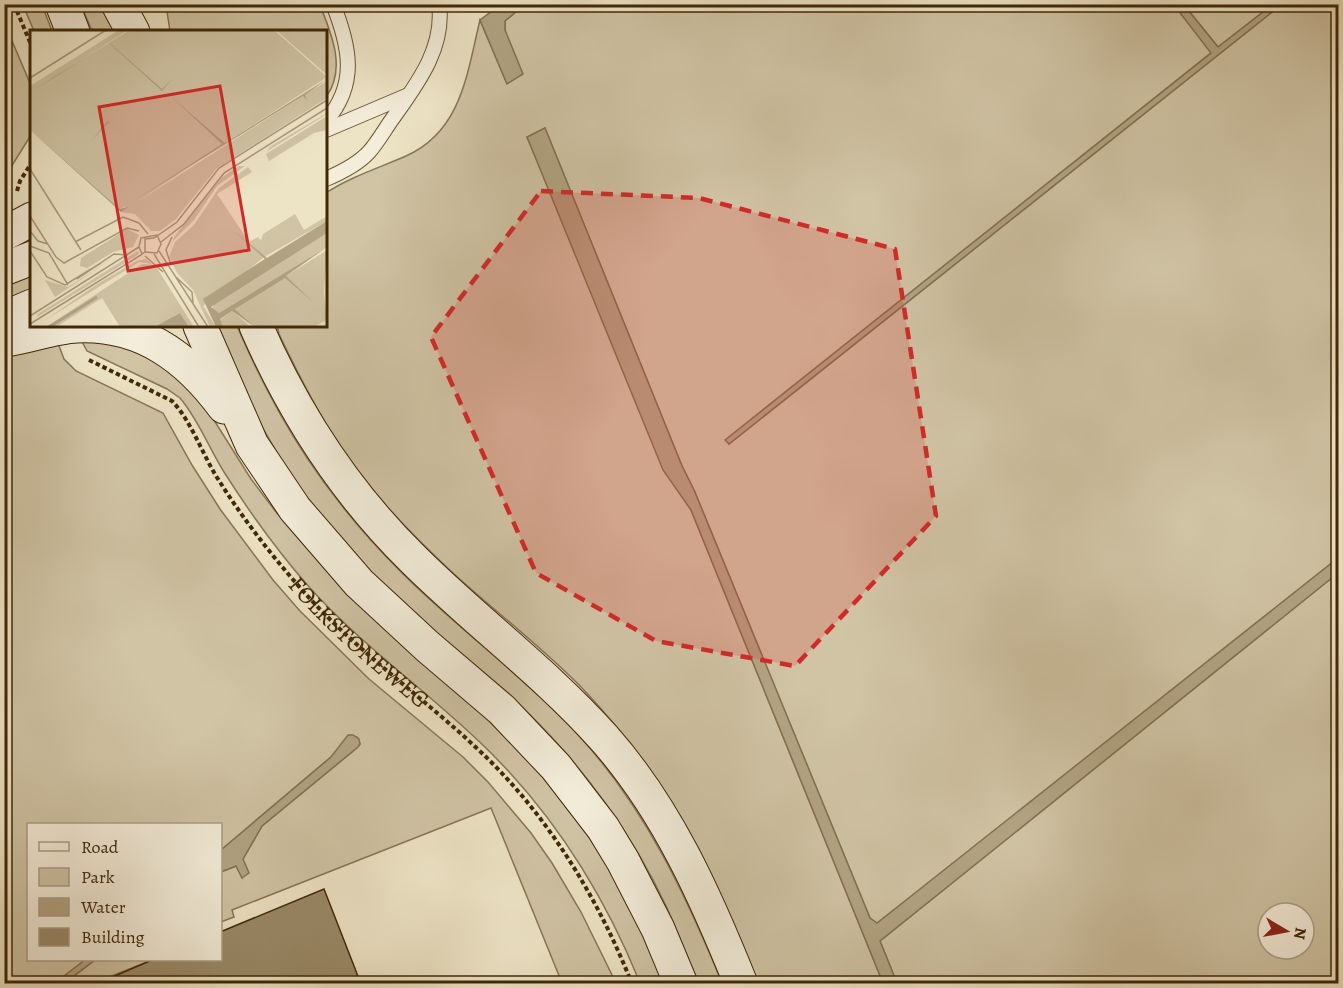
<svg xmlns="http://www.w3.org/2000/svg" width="1343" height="988" font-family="Alegreya,serif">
<rect width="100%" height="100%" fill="#ede4c6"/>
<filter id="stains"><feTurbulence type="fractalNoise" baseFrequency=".00333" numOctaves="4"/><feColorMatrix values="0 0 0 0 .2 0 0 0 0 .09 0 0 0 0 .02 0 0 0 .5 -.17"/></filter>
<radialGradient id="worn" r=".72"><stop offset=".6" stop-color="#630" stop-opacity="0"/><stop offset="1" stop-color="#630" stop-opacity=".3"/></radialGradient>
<g fill="#d0c4a5" stroke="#887655" stroke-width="1.5" fill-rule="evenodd">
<polygon points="23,5 42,5 52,31 34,31"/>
<polygon points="81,5 106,5 117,31 92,31"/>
<path d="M166,5H320C331,33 347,69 326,97V32L170,31Z"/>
<path d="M524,5H1174L1212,52L726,440L729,444L1281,5H1338V558L877,924L870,918L694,490L682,466L545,128L527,137L684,498L691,510L883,983H758C714,874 666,776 583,689C543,648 497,613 454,574C414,537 373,496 342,450C318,413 298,374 279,334L277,326H326V193C350,177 379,168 406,156C462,131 467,73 480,20L507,84L505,21Z"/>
<polygon points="1184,5 1272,5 1218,47"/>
<polygon points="4,22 32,88 31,135 5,177"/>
<polygon points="27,272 31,281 31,297 5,308 5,281"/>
<path d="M211,326H237C279,424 327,498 402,573C459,630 526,677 580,737C645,808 686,895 722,983H698C688,958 678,933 667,908C633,835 583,766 525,710C490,676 452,647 415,615C380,585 349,549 319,513C273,457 243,390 211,326Z"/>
<polygon points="56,338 64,359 76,371 163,413 192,465 220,509 273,580 300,611 369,679 463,757 488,782 531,833 552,863 581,912 616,983 562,983 491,808 232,910 234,917 221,922 221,872 236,866 242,877 243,859 262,826 358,747 360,744 357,737 350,735 331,757 221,850 220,824 28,824 28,960 85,960 55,983 5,984 5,350"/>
<path d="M80,338L109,342L147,356L188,385L207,409L251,479L276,512L348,595L480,712L543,775L585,831L606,864L638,924L664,983H640C606,899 556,818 491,753C433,695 365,649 310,588C278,552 250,513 224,472C209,448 198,419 180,398L167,389L87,351Z"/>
<path d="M1338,573V983H897L880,941ZM1268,913H1304V949H1268Z"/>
<polygon points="95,960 152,960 94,983 64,984"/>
</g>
<g fill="#b2a484" stroke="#847251" stroke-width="1.5">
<polygon points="500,5 524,5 505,21 505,30 523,74 507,84 480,20"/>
<polygon points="1174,5 1184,5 1218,47 1272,5 1281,5 729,444 725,440 1211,53"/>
<polygon points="545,128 682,466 694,490 870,918 877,923 1338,558 1338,573 880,941 897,983 883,983 691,510 663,470 527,137"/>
<polygon points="348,735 353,735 359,739 360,744 358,747 262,826 243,859 249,873 242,878 236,866 221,872 221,850 331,757"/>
<polygon points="85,960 95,960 64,983 55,983"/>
</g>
<polygon fill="#9a8a69" stroke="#402805" stroke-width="1.5" points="324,889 361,984 96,984 152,960 220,960 220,932"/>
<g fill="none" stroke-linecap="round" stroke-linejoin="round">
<g stroke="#6b5735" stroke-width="16">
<g id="lane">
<path d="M326,121C358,84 350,47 333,4"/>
<polyline points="326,130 406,96"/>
<path d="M326,179C340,173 358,164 369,152C378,142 385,129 393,118C417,84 445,48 439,4"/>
</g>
</g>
<g stroke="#402805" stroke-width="35">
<g id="secondary">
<polyline points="62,4 73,32"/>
<polyline points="118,4 133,32"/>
<polyline points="4,234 32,219"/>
<polyline points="4,269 32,258"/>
<polyline points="4,318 32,306"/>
<polyline points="200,326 252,445 295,509 359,583 427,646 502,710 556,767 603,828 623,861 658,929 681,984"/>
<path d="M256,326C294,413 344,491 412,558C474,620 545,672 604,738C667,809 706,897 741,984"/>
<path d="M4,340C29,337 53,327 77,326C142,323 188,358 224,407"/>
</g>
</g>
<g stroke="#402805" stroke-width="4" stroke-dasharray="4.5 3" stroke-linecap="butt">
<polyline points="14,4 32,47"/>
<polyline points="17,191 20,181 32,162"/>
<path id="s1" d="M89,360L172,401C192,422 202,454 218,479C243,519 272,556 303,591C358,653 426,699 485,756C550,819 599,900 632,984"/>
</g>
<use href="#lane" stroke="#f3edda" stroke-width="14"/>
<use href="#secondary" stroke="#f3edda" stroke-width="33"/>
</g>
<path fill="#d62828" fill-opacity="0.2" stroke="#d62828" stroke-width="4.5" stroke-dasharray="12 8" stroke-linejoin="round" d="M541,191L699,198L895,249L936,516L795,666L656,641L536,573L431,337Z"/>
<g text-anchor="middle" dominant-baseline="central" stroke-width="6" stroke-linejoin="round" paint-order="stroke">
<g font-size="24" fill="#402805" stroke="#f3edda">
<text stroke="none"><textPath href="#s1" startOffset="400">FOLKSTONEWEG</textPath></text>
</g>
</g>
<g transform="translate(30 30)">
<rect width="297" height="297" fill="#ede4c6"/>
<path d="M89,0H98L29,44L79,13L133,60L80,13L100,0H244L297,47L195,113L136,62L193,114L104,174L273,66L277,71L274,65L297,51V68L187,138L146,189L130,201H121L105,184L91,182L96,176L90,179L0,100V56ZM246,0H297V45ZM297,83V84L236,122L241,116ZM297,86V100L284,103L239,131L236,124ZM209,136H215L187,156L164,190L143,211L138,224L144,207L175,167L191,148ZM218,137L222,142L187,164L219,212L228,207L231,210L233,204L265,184L274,200L297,186V191L234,227L173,276L186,297H180L163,260L147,243L139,227L145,212L164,195L189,158ZM97,199L109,205L103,217L83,222L57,238L50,236L51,228ZM297,203V217L189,283L182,279L186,271ZM297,220L294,263L297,290L283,297H225L205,279ZM108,221L109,224L7,287L8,284ZM85,227L25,267L15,250L38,257ZM116,229L122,234L109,232L12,292L69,253L107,231ZM112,234L125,235L164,297H159L150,283L127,297H90L72,268L26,297H16ZM202,281L221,297H193L190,290Z" fill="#d0c4a5"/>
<path d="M100,0L80,13L132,59L142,49L132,61L79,13L27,46L137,143L79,92L60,112L78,91L27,46L0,62ZM297,49L275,65L277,71L273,66L102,172L192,114L136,62L195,113ZM0,100L90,179L98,177L91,182ZM297,191V203L181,277L189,283L297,217L256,246L283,272L255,248L205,279L225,297L202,281L190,289L193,297H186L173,269L235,229L204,201L237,228ZM150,283L159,297H127L128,295Z" fill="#b2a484"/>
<path fill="none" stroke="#b2a484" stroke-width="3" d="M19,297L67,267"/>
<path fill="none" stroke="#a89979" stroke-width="1.5" d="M0,48L76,0M0,139L51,220M0,186L26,227L34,233L97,198L109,201M0,201L8,211L18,214M45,212L93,187L109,193L118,204M131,212L154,194L194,143L297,78M0,216L19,223L38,255M0,221L17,247L35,255L71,233M129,221L178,297M115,222V209L124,208L147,192L189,138L297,70M124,224L169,297M115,226L133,242M141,235L136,220L142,207M146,247L162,262L163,273M47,249L84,224L98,225M0,286L109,217M0,294L111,225L112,224L115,222L127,223L131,214L127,205L111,208L109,217L112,224"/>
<path fill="#d62828" fill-opacity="0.15" stroke="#d62828" stroke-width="3" d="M190,56L219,220L98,241L69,77Z"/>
<rect width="297" height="297" fill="none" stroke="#402805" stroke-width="3"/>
</g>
<rect width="1343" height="988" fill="none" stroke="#ede4c6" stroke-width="24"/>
<rect x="6" y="6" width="1331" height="976" fill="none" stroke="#402805" stroke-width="3"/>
<rect x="12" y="12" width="1319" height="964" fill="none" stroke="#402805" stroke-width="1.5"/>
<rect x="27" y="823" width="195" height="138" fill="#f3edda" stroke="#ab9e85" stroke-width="1.5"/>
<rect x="39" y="842" width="30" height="9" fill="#f3edda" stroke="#ab9e85" stroke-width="1.5"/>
<text x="81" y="853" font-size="18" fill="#402805">Road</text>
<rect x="39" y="868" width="30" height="18" fill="#d0c4a5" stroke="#ab9e85" stroke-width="1.5"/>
<text x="81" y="883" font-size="18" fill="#402805">Park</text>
<rect x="39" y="898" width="30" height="18" fill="#b2a484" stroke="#ab9e85" stroke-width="1.5"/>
<text x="81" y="913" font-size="18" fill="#402805">Water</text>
<rect x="39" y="928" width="30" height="18" fill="#9a8a69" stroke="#ab9e85" stroke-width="1.5"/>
<text x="81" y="943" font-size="18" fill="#402805">Building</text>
<g transform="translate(1286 931) rotate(100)"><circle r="28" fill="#f3edda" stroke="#ab9e85" stroke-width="1.5"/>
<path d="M0-4.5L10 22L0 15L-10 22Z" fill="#8f2418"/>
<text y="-9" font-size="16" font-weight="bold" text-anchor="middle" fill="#402805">N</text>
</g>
<rect width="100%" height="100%" filter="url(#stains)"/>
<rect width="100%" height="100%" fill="url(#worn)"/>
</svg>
